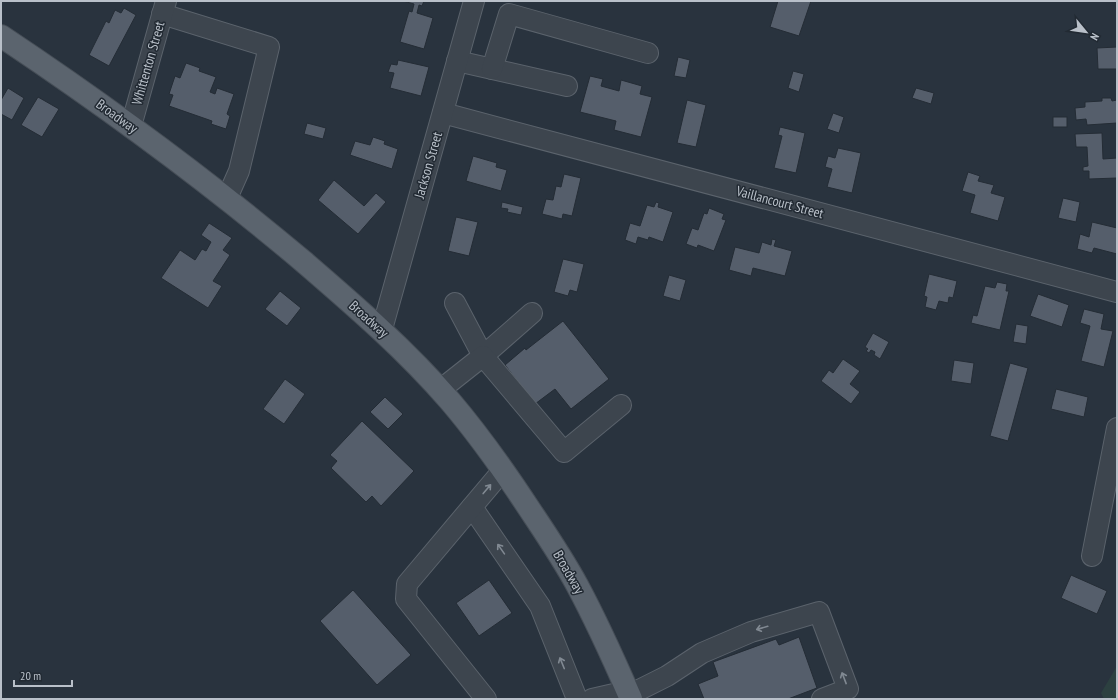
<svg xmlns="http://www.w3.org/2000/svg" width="1118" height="700" font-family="'PT Sans Narrow',sans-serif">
<rect width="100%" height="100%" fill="#29333e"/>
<polygon fill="#2c4040" points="1117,666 1117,699 1104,699 1101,693"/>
<g fill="#555e6b" stroke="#242c35">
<polygon points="403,1 424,1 422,6 419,5 417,13 433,18 424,49 400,42 409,11 412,12 414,4"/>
<polygon points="778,1 811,1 799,36 770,27"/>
<polygon points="124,8 136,15 109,66 89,55 106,21 109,23 115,10 121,13"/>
<polygon points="1117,47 1117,69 1098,69 1097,48"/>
<polygon points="678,57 690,60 686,78 674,76"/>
<polygon points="398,60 429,67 421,96 390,88 394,73 388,72 391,64 397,65"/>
<polygon points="186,63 200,68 199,71 216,77 210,92 215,94 217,88 234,94 227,114 230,116 226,129 211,124 212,121 169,106 173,95 169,94 175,76 180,78"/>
<polygon points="793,71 804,74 799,92 788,88"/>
<polygon points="590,76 603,79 601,86 619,91 621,80 642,86 640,94 652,97 641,137 614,130 616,121 580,112"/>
<polygon points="8,88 24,98 12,120 1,114 1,100"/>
<polygon points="916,88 934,93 931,104 912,98"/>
<polygon points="38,97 59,109 42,137 21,125"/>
<polygon points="1102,98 1111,98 1112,101 1117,100 1117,123 1087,125 1086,119 1076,120 1075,108 1085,107 1085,102 1102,101"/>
<polygon points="687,100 706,105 696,147 677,143"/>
<polygon points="833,113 844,117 839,133 827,129"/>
<rect x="1053" y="117" width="14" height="10"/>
<polygon points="307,123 326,128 323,139 304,134"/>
<polygon points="780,127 805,133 796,173 774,168 782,136 778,135"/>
<polygon points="1102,133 1103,159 1117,158 1117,178 1089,179 1089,171 1083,171 1083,167 1088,166 1087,147 1076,147 1075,134"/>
<polygon points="373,137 385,141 384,144 398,149 392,169 350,155 355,141 370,145"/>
<polygon points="838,148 861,153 852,193 827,187 832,169 825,167 828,156 835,158"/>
<polygon points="473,156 497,163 496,167 507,170 501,191 466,181"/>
<polygon points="968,172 980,176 978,181 994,185 991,193 1005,197 998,221 970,213 975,195 962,191"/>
<polygon points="564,174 581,178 572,216 563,214 562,219 542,214 546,199 553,200 556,186 561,187"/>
<polygon points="334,180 364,206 376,193 386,202 358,234 318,200"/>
<polygon points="1063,198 1080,202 1076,222 1058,218"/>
<polygon points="502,202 523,207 521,215 507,212 508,209 501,208"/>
<polygon points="656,202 659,203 658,207 673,212 663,242 649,237 648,240 638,237 636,244 625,240 630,223 640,226 647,205 654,207"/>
<polygon points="709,208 724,214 722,219 726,220 714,251 698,245 697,248 686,244 692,228 698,230 704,213 707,214"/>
<polygon points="456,217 478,222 469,256 448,251"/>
<polygon points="1092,222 1117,228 1117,254 1094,248 1092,253 1077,249 1080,234 1089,237"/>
<polygon points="209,223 232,238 223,250 230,255 213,281 222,286 208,308 161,278 180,250 195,260 202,249 206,251 211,242 201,235"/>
<polygon points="772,239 776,240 774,246 792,251 785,276 753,268 751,276 729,270 735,247 759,253 762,242 771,245"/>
<polygon points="563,259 584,264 577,292 570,290 568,296 554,292"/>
<polygon points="929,274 957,281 953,298 949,297 948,303 939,301 936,310 925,307 927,297 924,296"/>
<polygon points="669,275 686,280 680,301 663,296"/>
<polygon points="997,282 1007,284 1006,291 1009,291 1000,330 971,323 973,315 977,316 985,286 995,288"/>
<polygon points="280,291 301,308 287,326 265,309"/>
<polygon points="1038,294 1069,305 1062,327 1030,316"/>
<polygon points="1084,309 1104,314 1101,329 1113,331 1104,367 1081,361 1090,326 1080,323"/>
<polygon points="563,321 609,379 571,409 555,389 535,404 505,365 525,348 526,350"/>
<polygon points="1016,324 1028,326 1026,344 1013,342"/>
<polygon points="873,333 889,342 880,359 874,355 875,352 871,350 869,353 866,351 868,349 865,347"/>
<polygon points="843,359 860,371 850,384 860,392 851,404 821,381 829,370 833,373"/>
<polygon points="954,360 974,363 971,384 951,381"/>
<polygon points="1010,363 1028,368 1008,441 990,436"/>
<polygon points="285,379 305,394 284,424 263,409"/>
<polygon points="1056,389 1088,397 1084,417 1051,409"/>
<polygon points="385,397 403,414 388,429 370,412"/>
<polygon points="362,421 414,471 381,506 372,496 366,502 331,468 337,461 330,455"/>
<polygon points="1071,575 1107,591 1097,614 1061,598"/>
<polygon points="489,580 512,613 479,636 456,603"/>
<polygon points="353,590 411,655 377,685 320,621"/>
<polygon points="799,637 817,688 788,699 704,699 698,684 718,676 713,662 776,639 779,645"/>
</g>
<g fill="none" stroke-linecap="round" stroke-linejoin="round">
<g stroke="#5b636c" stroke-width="22">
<g id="minor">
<polyline points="162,14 269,47 239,171 227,198"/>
<polyline points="457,61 567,86"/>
<polyline points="492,69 509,14 648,53"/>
<polyline points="443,113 1117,292"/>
<polyline points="131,126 166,1"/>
<polyline points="455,303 483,356 532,313"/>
<polyline points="382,329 474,1"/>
<polyline points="440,390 483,356 564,452 621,405"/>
<polyline points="472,507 540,606 577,699"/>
<polyline points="1092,556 1117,428"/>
<polyline points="629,695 667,676 702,653 751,632 819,612 848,689 822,699"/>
<polyline points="486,699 406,599 407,584 503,470"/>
<polyline points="592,699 627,691"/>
</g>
</g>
<g stroke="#464e57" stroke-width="24">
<path id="major" d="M1,36C106,106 208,181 304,262C355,306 405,349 450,401C479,435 505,472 530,510C546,534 563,559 577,585C597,622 614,660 631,699"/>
</g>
<use href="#minor" stroke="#3d454e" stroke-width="20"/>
<use href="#major" stroke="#5b646e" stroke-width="22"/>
</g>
<defs><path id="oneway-shaft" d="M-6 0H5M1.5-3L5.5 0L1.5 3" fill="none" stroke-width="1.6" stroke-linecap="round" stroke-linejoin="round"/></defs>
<g stroke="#818992">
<use href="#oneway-shaft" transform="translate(487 489) rotate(-50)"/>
<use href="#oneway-shaft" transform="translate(501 549) rotate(-125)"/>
<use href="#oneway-shaft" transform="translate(762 628) rotate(164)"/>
<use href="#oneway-shaft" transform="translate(562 663) rotate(-112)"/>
<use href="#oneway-shaft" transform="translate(844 678) rotate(-111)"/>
</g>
<g text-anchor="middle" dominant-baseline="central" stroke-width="3" stroke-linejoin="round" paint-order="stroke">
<g font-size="14" fill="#b9c0c9" stroke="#222a33">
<text transform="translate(148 63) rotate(-74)">Whittenton Street</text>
<text transform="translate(117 116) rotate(36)">Broadway</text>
<text transform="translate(428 165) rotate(-74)">Jackson Street</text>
<text transform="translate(780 202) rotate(15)">Vaillancourt Street</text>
<text transform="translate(369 319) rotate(42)">Broadway</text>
<text transform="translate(569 572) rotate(60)">Broadway</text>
</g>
</g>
<rect width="1118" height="700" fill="none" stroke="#b9c0c9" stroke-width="4"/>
<g transform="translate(1086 32) rotate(119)" stroke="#222a33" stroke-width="3" paint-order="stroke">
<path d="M0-3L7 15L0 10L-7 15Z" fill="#b9c0c9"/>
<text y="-6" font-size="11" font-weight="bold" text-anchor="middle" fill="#b9c0c9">N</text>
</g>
<path d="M14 680v6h58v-6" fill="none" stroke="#b9c0c9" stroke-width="2"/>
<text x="20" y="680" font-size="12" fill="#b9c0c9" stroke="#222a33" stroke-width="3" paint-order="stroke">20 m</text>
</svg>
